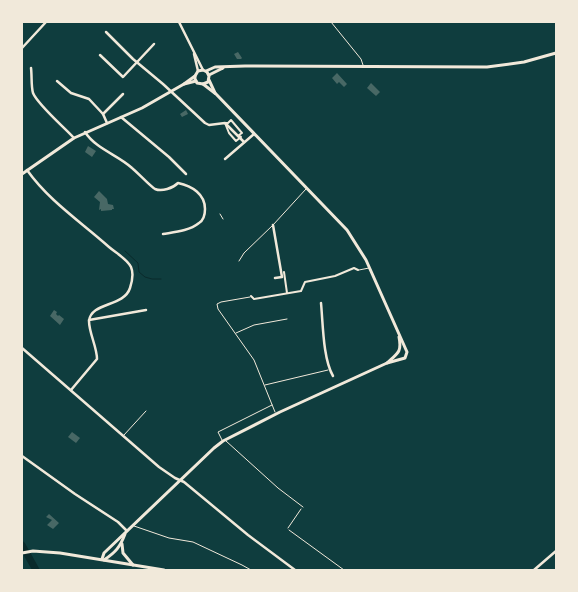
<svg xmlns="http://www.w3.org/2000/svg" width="578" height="592" font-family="Mulish,sans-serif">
<rect width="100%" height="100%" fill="#0f3d3e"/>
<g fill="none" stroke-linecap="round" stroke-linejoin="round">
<polyline stroke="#0a2a2b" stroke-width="1" points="125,251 138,263 139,272 145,277 152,279 161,279"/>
<polyline stroke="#0a2a2b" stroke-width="7" points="22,545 36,570"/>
</g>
<g fill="#486865">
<polygon points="238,52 242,58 241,59 237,59 234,54"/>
<polygon points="337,73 347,84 344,87 339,82 337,84 332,78"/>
<polygon points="371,83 380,92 376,96 367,88"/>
<polygon points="186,110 188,114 182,117 180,114"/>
<polygon points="88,146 96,151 92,157 85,152"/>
<polygon points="99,191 107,199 108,204 113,205 114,209 112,209 112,210 101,211 101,209 99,210 100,202 94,197"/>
<polygon points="54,310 57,312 56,314 58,316 59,315 64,319 60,325 50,316"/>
<polygon points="72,432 80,438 76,443 68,437"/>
<polygon points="49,514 59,523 53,529 47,525 52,520 46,517"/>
</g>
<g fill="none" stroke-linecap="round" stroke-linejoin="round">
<g stroke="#f1e9da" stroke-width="1">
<polyline points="220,214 223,219"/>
<polyline points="288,528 301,509"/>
</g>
<g stroke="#f1e9da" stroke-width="1">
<polyline points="331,22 361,59 363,65"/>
<polyline points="239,261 244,253 273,225 306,189"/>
<polyline points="359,270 369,268"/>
<polyline points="250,297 221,302 217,304 218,309 254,360 275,412"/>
<polyline points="236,333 254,325 287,319"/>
<polyline points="265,385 328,370"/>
<polyline points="124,435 146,411"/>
<polyline points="222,440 218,432 272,405"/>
<polyline points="226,441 278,488 303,507"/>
<polyline points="134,526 169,538 193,542 242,565 251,570"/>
<polyline points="289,530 344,570"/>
</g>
<g stroke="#f1e9da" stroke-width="2">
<polygon points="231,120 242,133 239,135 241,137 236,141 229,133 225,123 228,123"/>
<polyline points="284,272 287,293"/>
<polyline points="251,296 254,299 301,291 305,282 335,276 354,268 358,270"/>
</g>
<g stroke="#f1e9da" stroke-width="2.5">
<polyline points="179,22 203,70"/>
<polyline points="106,32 133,59 163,84 205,123 209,125 225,123 244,142"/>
<polyline points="22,48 46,22"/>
<polyline points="194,54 198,71"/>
<polyline points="100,55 123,77 154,44"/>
<path d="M31,68C32,76 31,86 33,93C38,105 64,127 74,138"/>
<polyline points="57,81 71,93 89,99 103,114 107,123"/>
<polyline points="103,114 123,94"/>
<polyline points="121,117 169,157 186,174"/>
<path d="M85,132C96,149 118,155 132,168C137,172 151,187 155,189C162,192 173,188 178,183C192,186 205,194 205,209C205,215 204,220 199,223C189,231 175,232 163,234"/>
<polyline points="225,159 254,134"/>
<path d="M27,170C49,201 81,222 109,247C116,253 127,259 131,267C134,274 132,282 130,288C124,307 91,302 89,321C89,333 97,347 97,359L71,390"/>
<polyline points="273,225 282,277 275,278"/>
<path d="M321,303C323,324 323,359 333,376"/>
<polyline points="89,320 146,310"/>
<polyline points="22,348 159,467 175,478 184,482 248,535 295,570"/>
<polyline points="22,456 75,494 118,522 127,531"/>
<polyline points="534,570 556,551"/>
</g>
<g stroke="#f1e9da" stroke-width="3">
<polyline points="206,71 215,67 245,66 487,67 524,62 556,53"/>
<polyline points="209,75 223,68"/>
<polyline points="195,76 195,79 197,83 203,84 216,94 347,230 366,260 407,352 405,358 387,363"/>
<polyline points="209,80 215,93"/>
<polyline points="184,84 196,81"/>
<polyline points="22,174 74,138 142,108 184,84 195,76 198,71 203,70 207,72 209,76 208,82 203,84"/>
<polyline points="122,544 123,553 133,565"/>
<polyline points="22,553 33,551 60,553 164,570"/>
<path d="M102,559L104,553L214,448L223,441L280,412L387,363C398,353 402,352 399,337"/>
<path d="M104,560C116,552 120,547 125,534"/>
</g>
</g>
<rect width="578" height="592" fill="none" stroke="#f1e9da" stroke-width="46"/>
</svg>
